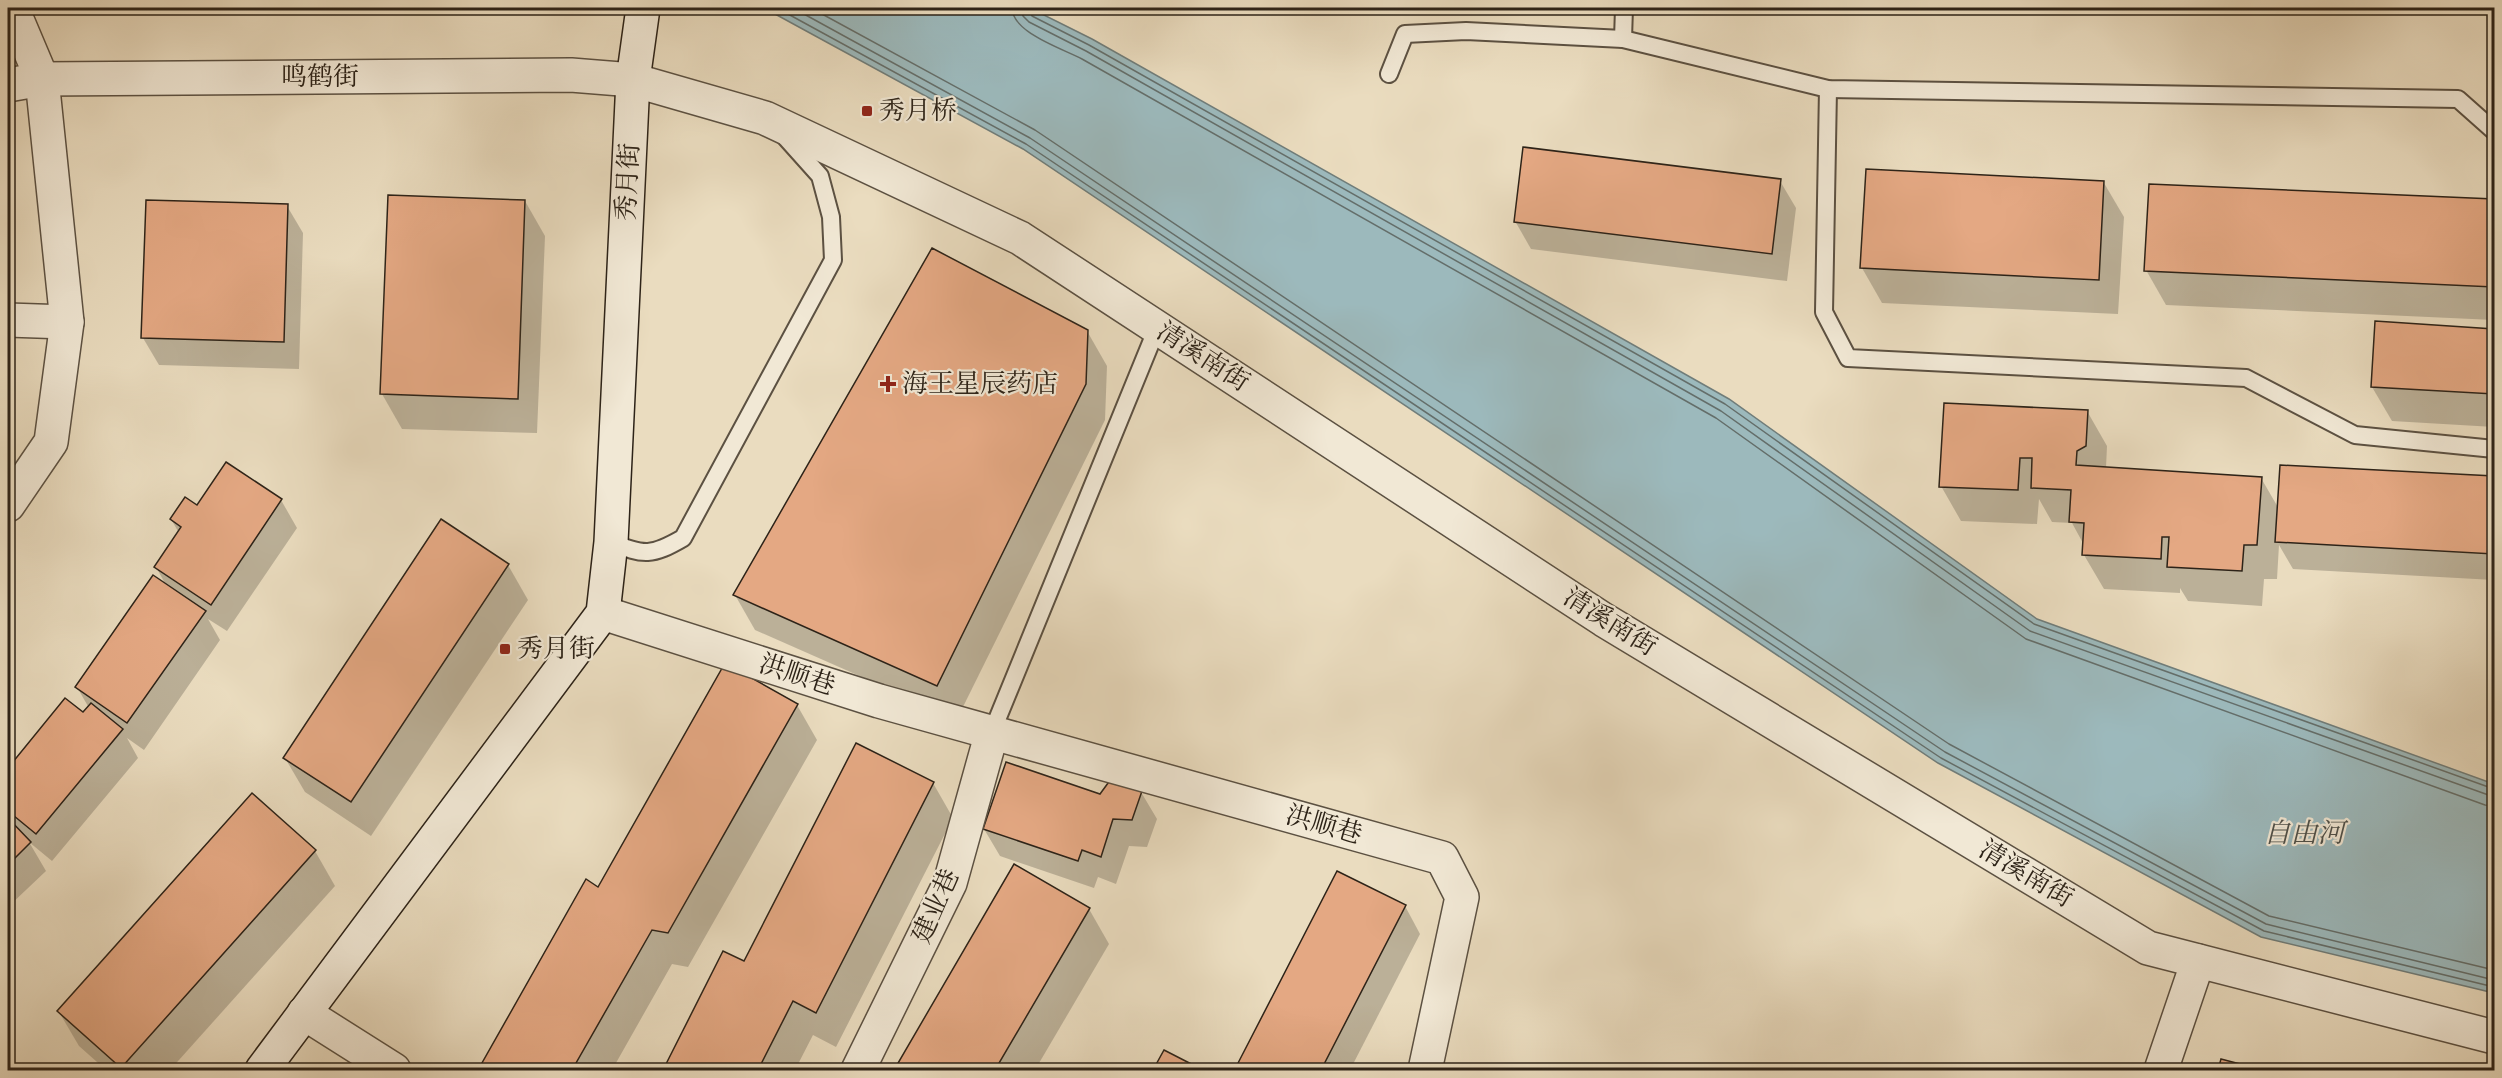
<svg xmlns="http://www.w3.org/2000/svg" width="2502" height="1078" font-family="'IM FELL Double Pica','Noto Serif SC',serif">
<rect width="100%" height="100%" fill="#eadcbf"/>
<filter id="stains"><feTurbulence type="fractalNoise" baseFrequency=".00333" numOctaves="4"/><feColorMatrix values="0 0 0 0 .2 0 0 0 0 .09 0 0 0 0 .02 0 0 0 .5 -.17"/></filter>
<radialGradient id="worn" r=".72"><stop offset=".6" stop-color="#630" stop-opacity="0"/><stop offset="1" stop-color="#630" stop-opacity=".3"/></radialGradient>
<polygon fill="#9cb9bc" stroke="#707d7a" stroke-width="1.5" points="764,8 1030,8 1092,39 1729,399 2037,619 2494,784 2494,993 2261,937 1938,763 1023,149"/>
<g fill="#0003">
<polygon points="1780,181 1796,208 1787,281 1531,249 1515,221"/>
<polygon points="2104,183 2124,217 2118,314 1882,303 1862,268"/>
<polygon points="2150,186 2494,201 2494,320 2166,305 2146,270"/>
<polygon points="525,201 545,236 537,433 402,429 382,394"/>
<polygon points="287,206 303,233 299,369 159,365 143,338"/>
<polygon points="2376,323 2494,330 2494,427 2392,421 2372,387"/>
<polygon points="1087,331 1107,366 1105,420 957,719 755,630 735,595"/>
<polygon points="2087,411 2107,446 2106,468 2261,478 2279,509 2282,466 2494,478 2494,580 2293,569 2279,545 2277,579 2264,579 2262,606 2188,601 2180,588 2180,593 2104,589 2084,555 2084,545 2072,523 2052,522 2039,499 2037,524 1961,521 1941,486"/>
<polygon points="281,500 297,528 227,631 208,619 220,640 144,750 127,738 138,758 52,861 29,842 46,871 8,907 8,820 13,824 8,814 8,770 65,700 83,714 89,708 77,687 167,587 156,567 179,533 171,519 197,507"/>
<polygon points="508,565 528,600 371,836 305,792 285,758"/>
<polygon points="797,705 817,740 688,967 672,964 612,1070 480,1070 587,882 599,889"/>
<polygon points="933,783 953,818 836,1047 813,1035 795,1070 664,1070 724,953 745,963"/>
<polygon points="1141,792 1157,819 1147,847 1129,846 1116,884 1098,877 1094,888 1000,856 984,829 1100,795"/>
<polygon points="315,851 335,886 170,1070 106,1070 79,1046 59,1012"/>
<polygon points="1015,866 1089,909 1109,944 1035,1070 896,1070"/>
<polygon points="1405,906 1420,934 1350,1070 1240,1070 1238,1066"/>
<polygon points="1164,1052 1200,1070 1155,1070"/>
<polygon points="2222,1061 2257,1070 2219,1070"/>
</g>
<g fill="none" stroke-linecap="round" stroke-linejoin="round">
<g stroke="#646e6a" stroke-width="1.5">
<polyline points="777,8 1026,144 1941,758 2264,931 2494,987"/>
<polyline points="793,8 1030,138 1945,752 2266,924 2494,980"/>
<polyline points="811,8 1035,130 1949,744 2269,916 2494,970"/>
<path d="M1012,8C1013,33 1061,48 1082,59L1716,418L2026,639L2485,805L2494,806"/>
<polyline points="1021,8 1023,16 1029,22 1086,51 1721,411 2030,631 2494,797"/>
<polyline points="1029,8 1032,16 1089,45 1725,404 2034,624 2494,789"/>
</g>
</g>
<g fill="#e4a883" stroke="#2d2318" stroke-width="1.5">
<polygon points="1523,147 1781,179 1772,254 1514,222"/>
<polygon points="1866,169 2104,181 2099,280 1860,268"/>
<polygon points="2149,184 2494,199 2494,287 2144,271"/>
<polygon points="388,195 525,200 518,399 380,394"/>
<polygon points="146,200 288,204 284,342 141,338"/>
<polygon points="932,248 1088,330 1086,384 937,686 733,595"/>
<polygon points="2375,321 2494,329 2494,394 2371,387"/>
<polygon points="1944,403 2088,410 2086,446 2077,451 2076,465 2262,477 2257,545 2244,545 2242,571 2167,567 2169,537 2162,537 2161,559 2082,555 2084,523 2069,522 2071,490 2031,488 2032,458 2020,458 2018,490 1939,487"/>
<polygon points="226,462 282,499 211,605 154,567 181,527 170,519 185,497 197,505"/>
<polygon points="2280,465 2494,476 2494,554 2275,542"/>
<polygon points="441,519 509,564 351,802 283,758"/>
<polygon points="153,575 206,611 127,723 75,687"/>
<polygon points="725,663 798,704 668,933 652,930 572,1070 478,1070 586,879 598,887"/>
<polygon points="65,698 83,712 91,703 123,729 36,834 8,811 8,768"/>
<polygon points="856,743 934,782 816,1013 793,1001 758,1070 663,1070 723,951 744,961"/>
<polygon points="1006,762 1100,794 1111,779 1142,791 1132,820 1113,819 1101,857 1082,850 1078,861 983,829"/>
<polygon points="252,793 316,850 121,1068 57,1011"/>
<polygon points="8,818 31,842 8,865"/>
<polygon points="1014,864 1090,908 995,1070 894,1070"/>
<polygon points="1337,871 1406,905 1321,1070 1244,1070 1236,1067"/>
<polygon points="1164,1050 1203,1070 1153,1070"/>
<polygon points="2221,1059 2263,1070 2218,1070"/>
</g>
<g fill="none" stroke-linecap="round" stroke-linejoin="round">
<g stroke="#5c5142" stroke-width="20">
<g id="lane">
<polyline points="1623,39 1624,8"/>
<polyline points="1389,74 1405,34 1466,31 1623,39 1828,89 2458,99 2494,131"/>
<polyline points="1828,89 1824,312 1848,358 2246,378 2355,435 2494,449"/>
<path d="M611,542C644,556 652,556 683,538L833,260L831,217L820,176L786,138"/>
<polyline points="992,732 1157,328"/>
</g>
</g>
<g stroke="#5c5142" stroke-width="36">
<g id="street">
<polyline points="8,85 42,79 571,75 633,80 765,118 1020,238 1604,620 2148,948 2494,1037"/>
<polyline points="8,320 67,322"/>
<polyline points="8,505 51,442 67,322 42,79 12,8"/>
<polyline points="603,613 879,701 1442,858 1462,897 1425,1070"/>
<polyline points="304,1013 394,1070"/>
<polyline points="858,1070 950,883 992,732"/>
<polyline points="2161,1070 2198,961"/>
</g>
</g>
<g stroke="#2d2318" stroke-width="36">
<polyline id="secondary" points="262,1070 603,613 611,542 633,80 643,8"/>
</g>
<use href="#lane" stroke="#f1e8d5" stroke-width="16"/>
<use href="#street" stroke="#f1e8d5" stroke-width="33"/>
<use href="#secondary" stroke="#f1e8d5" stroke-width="33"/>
</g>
<g fill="#8f2418" stroke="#f1e8d5" stroke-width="2">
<rect x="861" y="105" width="12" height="12" rx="3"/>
<path d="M885 375h6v6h6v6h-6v6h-6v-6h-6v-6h6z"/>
<rect x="499" y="643" width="12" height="12" rx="3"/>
</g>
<g text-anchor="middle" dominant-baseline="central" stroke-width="4.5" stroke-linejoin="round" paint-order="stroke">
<g font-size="26" fill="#2d2318" stroke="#f1e8d5">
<text x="320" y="77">鸣鹤街</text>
<text transform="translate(628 182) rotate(-87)">秀月街</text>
<text transform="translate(1203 357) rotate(33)">清溪南街</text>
<text transform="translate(1610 622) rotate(32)">清溪南街</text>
<text transform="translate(797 675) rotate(18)">洪顺巷</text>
<text transform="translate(1324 825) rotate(16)">洪顺巷</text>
<text transform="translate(2026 874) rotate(31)">清溪南街</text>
<text transform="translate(936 906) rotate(-66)">建业巷</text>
</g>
<g font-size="26" fill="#2d2318" stroke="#f1e8d5" text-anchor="start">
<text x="879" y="111">秀月桥</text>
<text x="902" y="384">海王星辰药店</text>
<text x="517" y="649">秀月街</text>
</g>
<g font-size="27" font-style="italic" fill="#4e5049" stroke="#f1e8d5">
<text x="2304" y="833">自由河</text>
</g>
</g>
<rect width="2502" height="1078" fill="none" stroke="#eadcbf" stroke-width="30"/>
<rect x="9" y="9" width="2484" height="1060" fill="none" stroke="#2d2318" stroke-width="3"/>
<rect x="15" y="15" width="2472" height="1048" fill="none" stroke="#2d2318" stroke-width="1.5"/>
<rect width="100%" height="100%" filter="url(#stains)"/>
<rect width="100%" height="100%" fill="url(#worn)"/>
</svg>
